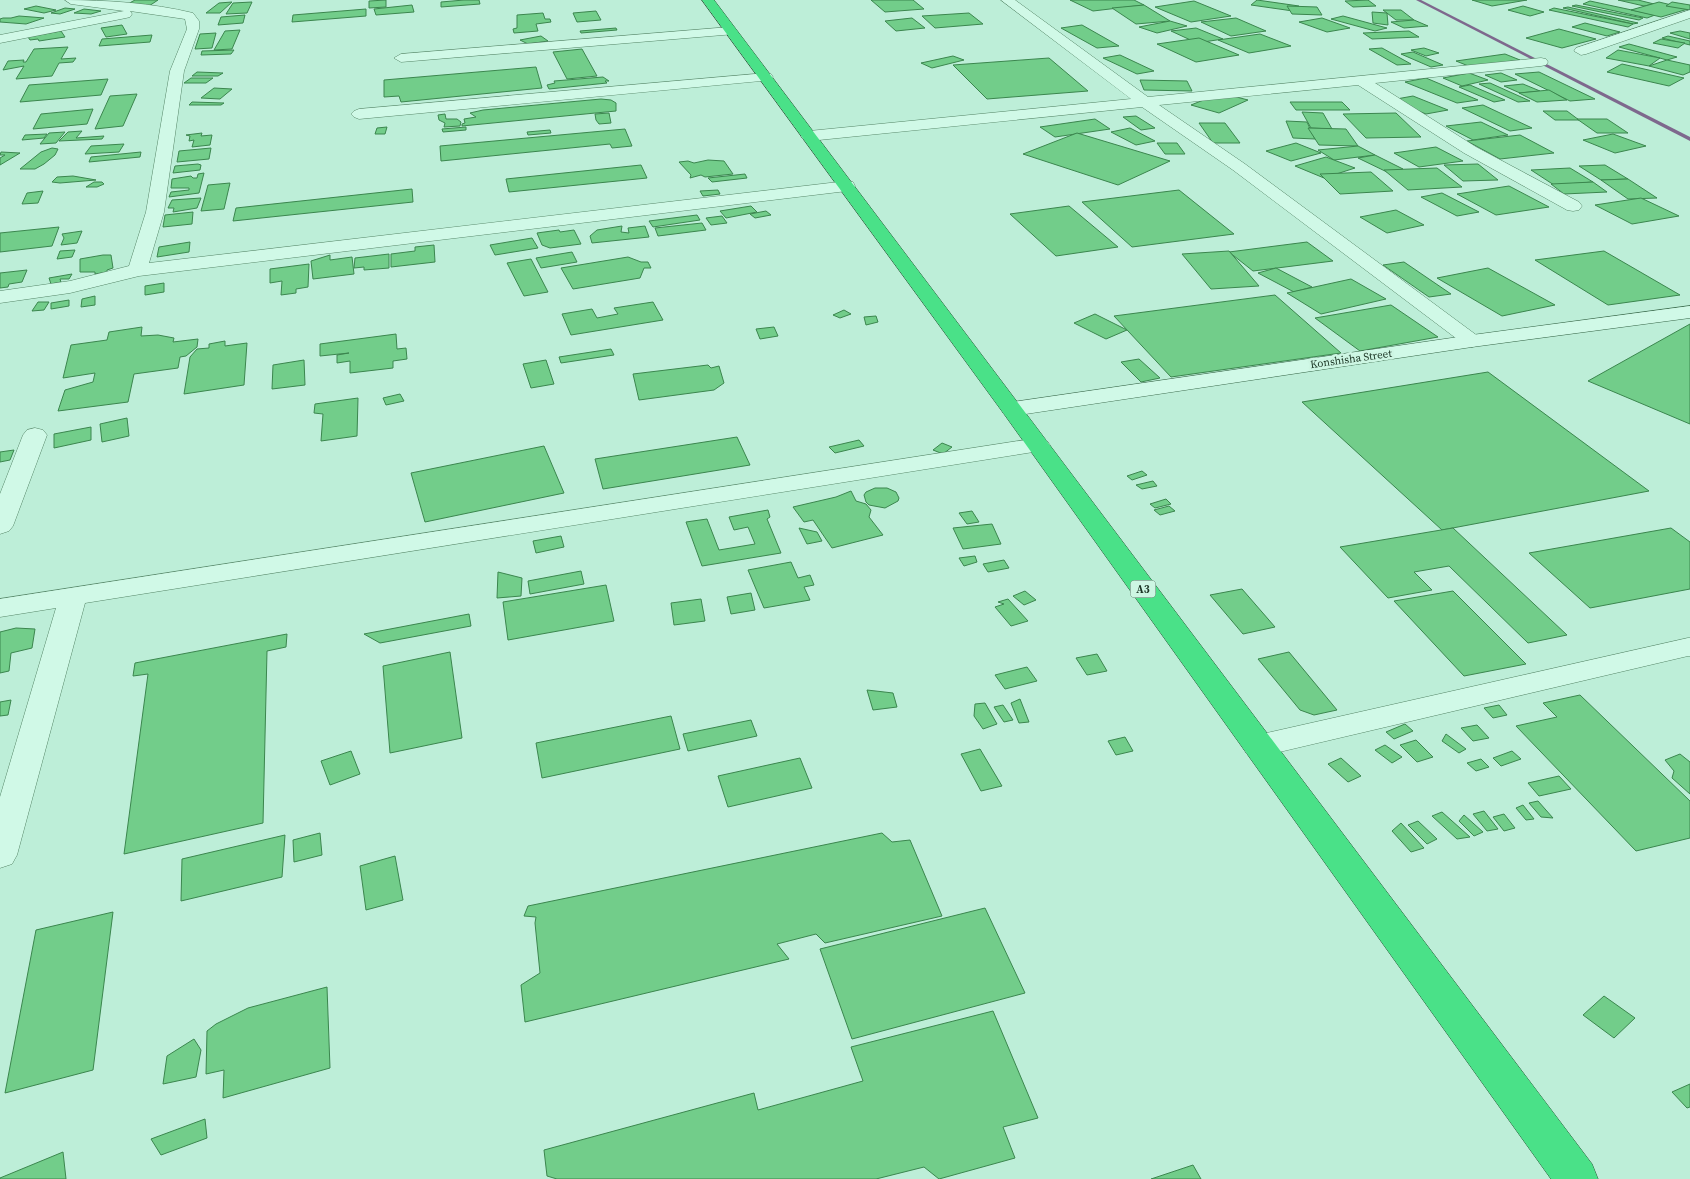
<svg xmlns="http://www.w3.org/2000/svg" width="1690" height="1179" font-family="'Source Serif 4',serif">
<rect width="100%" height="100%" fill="#bdeed8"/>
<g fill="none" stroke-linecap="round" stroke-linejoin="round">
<polygon fill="#7e688d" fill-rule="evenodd" points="1416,0 1421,0 1690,137 1690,141"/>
</g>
<g fill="#72cd8a" stroke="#3b864e">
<polygon points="135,0 158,0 149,6 126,5"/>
<polygon points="386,0 386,7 369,8 369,1"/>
<polygon points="464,0 479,0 480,4 441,7 441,2"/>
<polygon points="871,0 913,0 924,9 885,12"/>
<polygon points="1070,0 1134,0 1144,5 1093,11"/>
<polygon points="1257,0 1299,6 1293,11 1251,5"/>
<polygon points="1368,0 1376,6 1353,7 1345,1"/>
<polygon points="1472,0 1527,0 1492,6"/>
<polygon points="1618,0 1638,0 1654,4 1644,6"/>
<polygon points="1194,1 1231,16 1191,22 1155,7"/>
<polygon points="1590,1 1655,15 1647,18 1583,4"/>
<polygon points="232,2 220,13 206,13 219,3"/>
<polygon points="252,2 247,13 226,14 233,3"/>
<polygon points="1659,2 1688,9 1661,17 1631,10"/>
<polygon points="1672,2 1690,5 1690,10 1666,6"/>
<polygon points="412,5 414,12 376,15 374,9"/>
<polygon points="1144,5 1170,21 1136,24 1112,8"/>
<polygon points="1576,5 1643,18 1639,20 1572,6"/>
<polygon points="36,6 56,10 44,13 24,9"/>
<polygon points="1287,6 1317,7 1322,15 1292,14"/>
<polygon points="1523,6 1544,12 1530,16 1508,10"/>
<polygon points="1568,7 1638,23 1633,24 1563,8"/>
<polygon points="65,8 75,9 60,14 51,13"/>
<polygon points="1554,8 1633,24 1628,27 1549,10"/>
<polygon points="84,9 101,11 91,14 74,13"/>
<polygon points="366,9 366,16 292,22 293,15"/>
<polygon points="1383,10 1401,10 1414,20 1396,20"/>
<polygon points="596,11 601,20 577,22 573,13"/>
<polygon points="1372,12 1387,13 1388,25 1373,23"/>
<polygon points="543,13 545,19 550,19 551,22 536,24 538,31 514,33 513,29 517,28 517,15"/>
<polygon points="969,13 983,24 935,28 922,16"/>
<polygon points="245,15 243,23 218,25 221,17"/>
<polygon points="19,16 32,17 44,18 26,24 0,22 0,19 3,18 11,18"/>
<polygon points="1343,16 1387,28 1375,31 1331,19"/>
<polygon points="912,18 925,28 896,31 885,21"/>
<polygon points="1236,18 1266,31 1231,36 1201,22"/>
<polygon points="1322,18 1350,28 1327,32 1299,22"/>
<polygon points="1414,20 1428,26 1404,28 1391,22"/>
<polygon points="1170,21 1187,26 1157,33 1139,27"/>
<polygon points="1585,23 1620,32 1607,36 1572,27"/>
<polygon points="122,25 127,34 106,37 101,28"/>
<polygon points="1082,25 1119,46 1097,48 1061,28"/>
<polygon points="616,28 617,30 581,33 580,31"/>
<polygon points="1196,28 1223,39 1197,43 1171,31"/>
<polygon points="1559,29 1596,39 1562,48 1526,38"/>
<polygon points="240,30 232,49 214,50 225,31"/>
<polygon points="61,31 65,37 39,41 38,39 30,40 28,37"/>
<polygon points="1409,31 1419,37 1372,39 1363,33"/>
<polygon points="1680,31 1690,33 1690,39 1670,33"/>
<polygon points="216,33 212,48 195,49 200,34"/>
<polygon points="1260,34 1291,46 1249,53 1218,40"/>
<polygon points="152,35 150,42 99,46 102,39"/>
<polygon points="541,36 548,41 528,44 520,40"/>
<polygon points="1668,36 1690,41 1690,45 1662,38"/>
<polygon points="1199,38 1239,55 1196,62 1157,44"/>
<polygon points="1661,39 1685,43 1678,48 1653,43"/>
<polygon points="1629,44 1677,57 1667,60 1619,47"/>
<polygon points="68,47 61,59 76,58 73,62 59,63 52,76 16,79 24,66 3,70 8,61 24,60 23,62 26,62 34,49"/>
<polygon points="1382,48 1411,64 1397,65 1369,49"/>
<polygon points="1424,48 1439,53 1426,56 1411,50"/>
<polygon points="582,49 597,76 567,79 553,52"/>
<polygon points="234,50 231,54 201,55 202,51"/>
<polygon points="1618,50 1660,58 1649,66 1606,58"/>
<polygon points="1413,52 1443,65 1431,67 1401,54"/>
<polygon points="1505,54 1520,60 1471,67 1456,61"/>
<polygon points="1120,55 1154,71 1137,74 1103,58"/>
<polygon points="953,56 964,60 932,68 921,63"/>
<polygon points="1049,58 1088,91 987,99 953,65"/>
<polygon points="1667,60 1690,65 1690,72 1683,75 1649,66"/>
<polygon points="1622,64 1684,78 1669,86 1607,72"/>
<polygon points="536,67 542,88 401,102 399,96 384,97 384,80"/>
<polygon points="197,72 223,73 218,76 192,76"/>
<polygon points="1539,72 1595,99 1570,101 1515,74"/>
<polygon points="1469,73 1488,80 1462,86 1443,78"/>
<polygon points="1501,73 1517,80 1501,82 1485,75"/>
<polygon points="603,77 609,81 605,81 607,83 549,89 547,85 555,83 554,81"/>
<polygon points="191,78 213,78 206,83 184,83"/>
<polygon points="1426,78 1478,100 1457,103 1405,82"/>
<polygon points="108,79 101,95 20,102 29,85"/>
<polygon points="1140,80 1187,81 1192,91 1144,90"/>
<polygon points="1490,83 1530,101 1518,102 1479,84"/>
<polygon points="1523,84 1540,91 1520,93 1504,86"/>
<polygon points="1470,85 1505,100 1494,102 1459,87"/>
<polygon points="214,88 232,89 220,99 201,98"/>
<polygon points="1549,90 1567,100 1537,102 1519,93"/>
<polygon points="1221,93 1248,100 1219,113 1191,105"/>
<polygon points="137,94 123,126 95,129 110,96"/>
<polygon points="1413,96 1448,110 1426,114 1391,100"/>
<polygon points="601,99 611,100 616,103 616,111 462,126 462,124 465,123 464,119 476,117 470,113 483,110"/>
<polygon points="192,102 224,103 221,105 189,105"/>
<polygon points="1290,102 1342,102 1350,110 1296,110"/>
<polygon points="1483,105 1532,128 1510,131 1462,108"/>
<polygon points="93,109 87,124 33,129 41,114"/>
<polygon points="1543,111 1567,111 1579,120 1555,120"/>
<polygon points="1302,112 1323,113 1332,129 1311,128"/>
<polygon points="609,113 611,123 599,124 596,120 595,114"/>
<polygon points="1396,113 1421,137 1366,138 1343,114"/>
<polygon points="445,114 446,119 457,119 461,122 460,126 444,127 445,123 439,120 438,115"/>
<polygon points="1136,116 1155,128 1141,130 1123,117"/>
<polygon points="1095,119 1110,129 1055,137 1040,127"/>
<polygon points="1577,119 1607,119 1628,133 1597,133"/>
<polygon points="1286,121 1307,122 1315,139 1293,138"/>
<polygon points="1481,122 1508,135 1473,140 1446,126"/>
<polygon points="1199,123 1225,123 1240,143 1213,143"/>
<polygon points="387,127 385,134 375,134 377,128"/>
<polygon points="466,127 466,130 443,132 442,129"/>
<polygon points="1130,128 1155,141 1136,145 1111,132"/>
<polygon points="1308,128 1346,129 1358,146 1319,145"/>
<polygon points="625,129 632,146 612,148 610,144 441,161 440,146"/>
<polygon points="550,130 551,133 528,135 527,132"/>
<polygon points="82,131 76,138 104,136 102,139 59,141 68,132"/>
<polygon points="65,132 56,143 40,144 49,133"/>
<polygon points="202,133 201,136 212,135 210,145 192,147 194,140 189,141 190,136 186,135"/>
<polygon points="1077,133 1170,161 1118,185 1023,154"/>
<polygon points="47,134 44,138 22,140 25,135"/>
<polygon points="1613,134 1646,146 1615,153 1583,140"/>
<polygon points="1520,135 1554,153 1500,159 1467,141"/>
<polygon points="1157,143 1177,143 1185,154 1165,154"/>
<polygon points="1296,143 1321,153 1291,161 1266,151"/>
<polygon points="124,144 119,152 85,154 91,146"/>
<polygon points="1358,146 1375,155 1334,160 1318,150"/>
<polygon points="1436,147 1463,161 1419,167 1394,153"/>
<polygon points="52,148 58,149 55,155 44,164 35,169 20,169 41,152"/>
<polygon points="211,148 209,159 177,162 179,151"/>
<polygon points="1,152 20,153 0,165 0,158 5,155 0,155"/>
<polygon points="141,152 140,157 89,162 91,157"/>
<polygon points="1375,155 1403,169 1387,172 1358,158"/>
<polygon points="1326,157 1355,168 1324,178 1295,166"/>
<polygon points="708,160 724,161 733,174 705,177 701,175 690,178 691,175 679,162 688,161 694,163"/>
<polygon points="198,164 201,165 200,170 173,173 175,166"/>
<polygon points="1478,164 1498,180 1463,181 1444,165"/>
<polygon points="641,165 647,178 509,192 506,179"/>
<polygon points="1605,165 1628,179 1601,180 1579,166"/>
<polygon points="1437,168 1462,187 1408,190 1384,170"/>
<polygon points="1570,168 1593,182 1554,185 1531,170"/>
<polygon points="1371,172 1393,191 1340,194 1320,174"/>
<polygon points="204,173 199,193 169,197 171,192 189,190 189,188 171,188 172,179 191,176 193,178 197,178 198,174"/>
<polygon points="745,174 747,178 712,182 708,178"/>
<polygon points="73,176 96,180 60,183 52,182 57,177"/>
<polygon points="1628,179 1657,198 1628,199 1601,180"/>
<polygon points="94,182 102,182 104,184 97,187 86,187"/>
<polygon points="1593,182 1607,192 1564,194 1551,184"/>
<polygon points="230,183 224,209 201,211 208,185"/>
<polygon points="1509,186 1549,207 1496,215 1457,194"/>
<polygon points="412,189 413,202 233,221 236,208"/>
<polygon points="718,190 720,194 703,196 700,191"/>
<polygon points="1179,190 1234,234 1132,247 1082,202"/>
<polygon points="43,191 38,203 22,204 27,193"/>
<polygon points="1442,193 1479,212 1457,216 1421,197"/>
<polygon points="201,198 197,208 173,212 174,208 168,208 172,200"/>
<polygon points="1641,198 1679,216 1632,224 1595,205"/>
<polygon points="751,206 757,212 726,218 720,211"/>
<polygon points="1069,206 1118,247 1056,256 1010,214"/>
<polygon points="1396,210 1424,225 1387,233 1360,217"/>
<polygon points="766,211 771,215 755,218 750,214"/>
<polygon points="193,212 192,224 163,227 165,215"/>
<polygon points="697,215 700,220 653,227 649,221"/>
<polygon points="722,216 727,223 711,225 706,218"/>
<polygon points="702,223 706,230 658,236 655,228"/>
<polygon points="622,226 621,232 629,233 628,228 645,226 649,237 592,243 590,236 597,230"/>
<polygon points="59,227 52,246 0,252 0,233"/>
<polygon points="559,230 560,232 574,230 581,244 550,248 542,245 537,233"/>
<polygon points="82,231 77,243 61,245 64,238 62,234"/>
<polygon points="532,238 538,248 495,255 490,245"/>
<polygon points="190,242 189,252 157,257 159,247"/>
<polygon points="1307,242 1333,261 1253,271 1229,252"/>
<polygon points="434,245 435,262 391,267 391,254 415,251 415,247"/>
<polygon points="75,250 72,257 57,259 60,251"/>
<polygon points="1229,251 1259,286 1211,289 1182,254"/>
<polygon points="1604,251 1680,295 1608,305 1535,260"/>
<polygon points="572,252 577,262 541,268 536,258"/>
<polygon points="389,254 389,268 364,270 364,267 354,268 355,258"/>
<polygon points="103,255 111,255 113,268 107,270 107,272 95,274 95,272 80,272 80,259"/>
<polygon points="330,255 330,260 352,257 354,274 313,279 311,261"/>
<polygon points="628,257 641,262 648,262 651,268 644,268 640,278 573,289 561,268"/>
<polygon points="531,259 548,292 524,296 507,263"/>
<polygon points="1404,262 1451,294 1429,297 1383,265"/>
<polygon points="309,264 308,287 296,289 296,293 281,295 282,281 270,283 270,269"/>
<polygon points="1276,268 1312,287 1294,292 1258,273"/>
<polygon points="1488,268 1555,305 1502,316 1437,278"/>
<polygon points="27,270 22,282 9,284 8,287 0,288 0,273"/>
<polygon points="72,274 69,279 60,279 61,282 51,284 49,278"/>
<polygon points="1351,279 1386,299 1321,314 1287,293"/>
<polygon points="164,283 164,292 145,295 145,286"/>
<polygon points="1275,295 1341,353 1171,377 1114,316"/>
<polygon points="95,296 95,305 81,307 82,299"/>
<polygon points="69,300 69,306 51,309 51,303"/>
<polygon points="38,302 49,302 44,310 32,311"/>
<polygon points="653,302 663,320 571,335 562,314 592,309 597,318 618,314 614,308"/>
<polygon points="1391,305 1438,337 1360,351 1315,318"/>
<polygon points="844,310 851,314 840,318 833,315"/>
<polygon points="1095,314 1127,330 1106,339 1074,323"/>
<polygon points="876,316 878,322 866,325 864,317"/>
<polygon points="1690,324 1690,424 1588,381"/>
<polygon points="142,327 141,336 158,335 174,338 173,342 198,339 197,347 186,356 180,357 178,368 134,374 128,402 58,411 65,390 93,382 95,373 63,378 71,345 107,340 109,332"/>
<polygon points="774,327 778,336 760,339 756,329"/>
<polygon points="396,334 397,349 406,348 407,359 393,361 393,368 350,373 350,361 337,363 337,355 349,353 320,356 320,344"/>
<polygon points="225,341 225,346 247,343 244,385 184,394 190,357 197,349 209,348 209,344"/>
<polygon points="611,349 614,355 561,363 559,357"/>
<polygon points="1139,359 1160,378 1141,382 1121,362"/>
<polygon points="304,360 305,385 272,389 273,365"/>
<polygon points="546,360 554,384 531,388 523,364"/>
<polygon points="708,365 711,368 719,366 724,383 714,390 639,400 633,374"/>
<polygon points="1488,372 1649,491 1442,530 1302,402"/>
<polygon points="400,394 404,401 386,405 383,398"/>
<polygon points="358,398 357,436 321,441 323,414 314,413 315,404"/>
<polygon points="127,418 129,436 102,442 100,424"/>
<polygon points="91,427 91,440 54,448 54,434"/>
<polygon points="737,437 750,465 603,489 595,459"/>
<polygon points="859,440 864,446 835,453 829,447"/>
<polygon points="942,443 952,447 943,454 933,450"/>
<polygon points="544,446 564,493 425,522 411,473"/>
<polygon points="14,450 10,460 0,462 0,452"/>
<polygon points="1142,471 1147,475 1132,480 1127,476"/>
<polygon points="1153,481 1157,486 1142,489 1136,485"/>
<polygon points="875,488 887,488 896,492 899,498 898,501 885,508 869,505 866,502 864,495 866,492"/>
<polygon points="851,491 856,501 866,504 871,510 869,517 883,535 832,548 813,520 804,522 793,507 836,497"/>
<polygon points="1166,499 1171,504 1155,508 1150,504"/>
<polygon points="1169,506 1175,511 1160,515 1154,510"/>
<polygon points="768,510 770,517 767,519 781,553 702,566 686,522 707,519 719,550 755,544 748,527 734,530 729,517"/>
<polygon points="972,511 979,522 967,524 959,513"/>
<polygon points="992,524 1001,544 963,549 953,528"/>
<polygon points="799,528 817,532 822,541 807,544"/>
<polygon points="1453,528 1567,635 1528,643 1449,566 1414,572 1432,590 1388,598 1340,547"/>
<polygon points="1671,528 1690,542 1690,589 1590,608 1529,553"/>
<polygon points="561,536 564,547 536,553 533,541"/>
<polygon points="975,556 977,562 964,566 959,558"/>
<polygon points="1004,560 1009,568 988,572 983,564"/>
<polygon points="791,562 798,578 810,575 814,585 804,587 810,600 764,608 748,570"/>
<polygon points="581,571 584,584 530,594 528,581"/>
<polygon points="498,572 522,578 521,596 497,598"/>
<polygon points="606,585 614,621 508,640 503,602"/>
<polygon points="1242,589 1275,627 1243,634 1210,595"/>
<polygon points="1025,591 1036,600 1024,605 1013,596"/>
<polygon points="1453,591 1526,664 1464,676 1394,601"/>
<polygon points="751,593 755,610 731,614 727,597"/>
<polygon points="701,599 705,621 674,625 671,603"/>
<polygon points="1008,599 1028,621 1011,626 995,607 1004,604 998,602"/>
<polygon points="469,614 471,626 380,643 364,634"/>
<polygon points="16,628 35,629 32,648 11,653 9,671 0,673 0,632"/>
<polygon points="287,634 286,647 267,651 263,823 124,854 148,674 133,676 135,663"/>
<polygon points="450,652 462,738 390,753 383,666"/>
<polygon points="1289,652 1337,710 1314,715 1300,710 1258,659"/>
<polygon points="1097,654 1107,671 1087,675 1076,658"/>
<polygon points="1027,667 1037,681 1005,689 995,675"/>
<polygon points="867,690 893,693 897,707 873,710"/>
<polygon points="1580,695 1690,801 1690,838 1636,851 1516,726 1557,717 1543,703"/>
<polygon points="1020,699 1029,722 1019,723 1011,703"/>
<polygon points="11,700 8,715 0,716 0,702"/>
<polygon points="985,703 997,724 983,729 974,716 975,704"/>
<polygon points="1003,705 1013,720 1004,722 994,707"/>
<polygon points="1499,705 1507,715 1493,718 1484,708"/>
<polygon points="671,716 680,749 542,778 536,743"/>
<polygon points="751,720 757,736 688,751 683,734"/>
<polygon points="1405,724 1413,731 1394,739 1386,732"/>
<polygon points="1477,725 1489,738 1473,741 1461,728"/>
<polygon points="1446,734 1466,749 1459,753 1442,741"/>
<polygon points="1125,737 1133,751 1116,755 1108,741"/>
<polygon points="1416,740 1433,757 1417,762 1400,745"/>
<polygon points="1385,745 1402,757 1392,763 1375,750"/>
<polygon points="980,749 1002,786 981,791 961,754"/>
<polygon points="351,751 360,774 330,785 321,761"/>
<polygon points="1512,751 1521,759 1501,766 1493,758"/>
<polygon points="1680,754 1690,762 1690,794 1672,778 1674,771 1665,760"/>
<polygon points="800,758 812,788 728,807 718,776"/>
<polygon points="1341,758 1361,776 1348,782 1328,764"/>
<polygon points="1481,759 1489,767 1476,771 1467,763"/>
<polygon points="1559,776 1571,789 1539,796 1528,783"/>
<polygon points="1538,801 1553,818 1541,817 1529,803"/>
<polygon points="1523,805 1534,819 1526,820 1516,808"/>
<polygon points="1484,811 1498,829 1487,831 1473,814"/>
<polygon points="1442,812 1470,837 1457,839 1432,816"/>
<polygon points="1504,814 1515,828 1504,831 1493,817"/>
<polygon points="1464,815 1483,832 1474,836 1459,821"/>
<polygon points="1418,821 1437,839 1427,844 1408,825"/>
<polygon points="1401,823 1424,848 1411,852 1392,831"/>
<polygon points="320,833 322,855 294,862 293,840"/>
<polygon points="882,833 892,842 910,840 942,916 825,943 816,934 777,944 789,959 525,1022 521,985 540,973 535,923 536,917 524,916 528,906"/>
<polygon points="285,835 282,877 181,901 182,859"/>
<polygon points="395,856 403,900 366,910 360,866"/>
<polygon points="985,908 1025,993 852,1039 820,949"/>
<polygon points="113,912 93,1070 5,1093 36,930"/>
<polygon points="327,987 330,1068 223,1098 224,1070 206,1074 207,1031 216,1024 248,1008"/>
<polygon points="1604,996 1635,1018 1614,1038 1583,1015"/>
<polygon points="993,1011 1038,1118 1003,1127 1015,1158 939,1179 924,1167 876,1179 557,1179 547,1176 544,1150 754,1093 758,1110 863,1081 851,1047"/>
<polygon points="194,1039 201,1050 196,1077 163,1084 167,1056"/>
<polygon points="1690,1084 1690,1107 1687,1108 1672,1092"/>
<polygon points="205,1119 207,1138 161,1155 151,1139"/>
<polygon points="63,1152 66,1179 0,1179 0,1178"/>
<polygon points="1193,1165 1201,1179 1151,1179"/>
</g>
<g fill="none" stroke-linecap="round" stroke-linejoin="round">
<g stroke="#568668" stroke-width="1">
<g id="street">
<path d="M65,0C107,0 152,3 193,13L199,21V29L184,71L164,212L149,263L847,181L853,182L855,186L853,190L847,191L139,276L70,293L0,303V291L70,281L129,266L146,212L170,71L187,29L185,19L130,11L132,14L130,17L126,18L0,43V35L124,11L71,4Z"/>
<polygon points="1001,0 1015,0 1148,97 1541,58 1546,59 1548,62 1546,65 1541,66 1375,83 1476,147 1579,202 1582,206 1579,210 1573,211 1567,210 1464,153 1358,85 1159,105 1245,164 1479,337 1482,341 1479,345 1472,347 1465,345 1233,170 1142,107 809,141 803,139 801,136 803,133 809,131 1131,99"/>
<polygon points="1690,10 1690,18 1586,54 1581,55 1574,51 1576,48"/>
<polygon points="730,27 735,28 736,31 735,34 401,62 394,58 401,54"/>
<polygon points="766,73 771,74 773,77 771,80 359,119 354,117 351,114 354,111 359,109"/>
<polygon points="35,428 43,430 47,435 13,526 9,531 0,534 0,494 23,435 27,430"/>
<polygon points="1038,438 1046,440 1050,445 1046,450 85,603 17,855 12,864 0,868 0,797 56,608 0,617 0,599"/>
<polygon points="1688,638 1690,638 1690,656 1688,656 1258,757 1247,754 1242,746 1247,738 1258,735"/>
</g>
</g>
<g stroke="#39684a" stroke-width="1">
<polygon id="secondary" points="1690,306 1690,318 1472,347 1012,416 1004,414 1001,409 1004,404 1012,402 1472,335"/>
</g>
<g stroke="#2b5337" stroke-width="1">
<polygon id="highway" points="702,0 714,0 1592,1164 1598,1179 1551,1179 1004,414"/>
</g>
<use href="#street" fill="#d0f9e7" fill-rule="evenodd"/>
<use href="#secondary" fill="#d0f9e7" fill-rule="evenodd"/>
<use href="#highway" fill="#4ae188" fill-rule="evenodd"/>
</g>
<g text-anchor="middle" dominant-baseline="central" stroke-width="5" stroke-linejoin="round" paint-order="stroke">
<g font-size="11" fill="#1b3524" stroke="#cdf6e3">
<text transform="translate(1351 359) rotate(-8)">Konshisha Street</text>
</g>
<rect fill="#cdf6e3" stroke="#506f5d" stroke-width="1" x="1130.5" y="580.5" width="25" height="17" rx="4"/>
<g font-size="11" font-weight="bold" fill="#1b3524">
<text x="1143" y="589">A3</text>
</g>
</g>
</svg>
